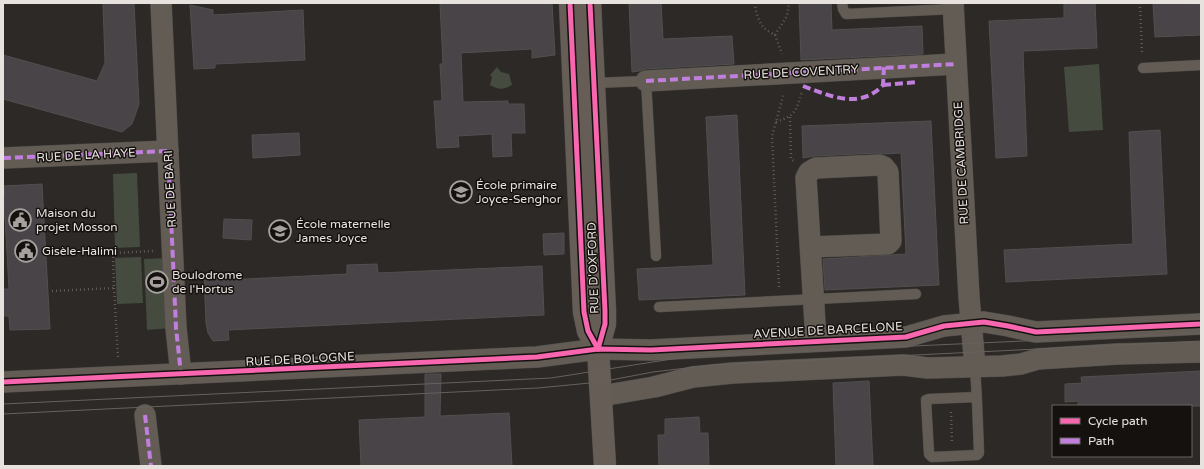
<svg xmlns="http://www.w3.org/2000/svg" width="1204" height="469" font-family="'Varela Round',sans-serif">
<rect width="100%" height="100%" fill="#2c2926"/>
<g fill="#454b3e">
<polygon points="1099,64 1103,130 1069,132 1064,67"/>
<path d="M497,67L501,72L509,74L512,85C503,90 499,90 490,85L492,77L490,75Z"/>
<polygon points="137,173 140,247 115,248 113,174"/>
<polygon points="141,257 143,303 117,304 115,258"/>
<polygon points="168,258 171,328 147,330 144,259"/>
</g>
<g fill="#484447" stroke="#514f4f">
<polygon points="103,3 134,3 139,104 132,124 122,132 3,99 3,55 97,81 105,63"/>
<polygon points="461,3 552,3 555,55 532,58 532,49 461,53 463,102 508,101 508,104 524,104 525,133 511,133 512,156 493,157 492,134 458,136 459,147 437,148 434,101 442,101 440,64 443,64 440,4"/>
<polygon points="629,3 661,3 663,39 732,36 734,64 645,69 639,71 632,72"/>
<polygon points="799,3 831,3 832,30 922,26 923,54 801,60"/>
<polygon points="1064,3 1095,3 1097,48 1023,51 1027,156 996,158 989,21 1064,18"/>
<polygon points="1153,3 1201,4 1201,35 1155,37"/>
<polygon points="190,5 213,10 213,15 303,10 305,60 215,64 215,68 194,69"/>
<polygon points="737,115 745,295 639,300 637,269 713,265 706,117"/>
<polygon points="931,121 939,285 825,290 823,259 906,254 901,153 884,154 878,153 815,156 803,158 802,126"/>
<polygon points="1160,130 1167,274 1006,282 1004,250 1133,244 1129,132"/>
<polygon points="299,133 300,155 253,158 252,135"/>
<polygon points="42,184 50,329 10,330 9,316 3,316 3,289 9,289 5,217 3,217 3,201 5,201 4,186"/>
<polygon points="224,219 252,220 251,240 223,238"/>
<polygon points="564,233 564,254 544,255 543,234"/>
<polygon points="377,264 378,273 542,266 544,315 228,330 229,340 213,341 208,333 206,323 204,274 226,273 226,280 347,274 347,265"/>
<polygon points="1201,371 1201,406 1078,406 1078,401 1065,402 1065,384 1082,383 1081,377"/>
<polygon points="425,374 441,374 440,416 509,413 512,466 361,466 359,420 425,417"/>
<polygon points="869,381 873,466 836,466 833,383"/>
<polygon points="699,417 700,433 708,433 709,466 659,466 658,435 665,435 665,419"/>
</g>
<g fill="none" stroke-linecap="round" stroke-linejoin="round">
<g stroke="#494744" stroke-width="11">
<g id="lane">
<polyline points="842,3 843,9 846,14 953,9"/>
<polyline points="1143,68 1201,65"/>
<polyline points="594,83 646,81 656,256"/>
<polyline points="659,307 916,294"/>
<path d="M975,367C977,396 978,424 979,453L977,455L932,457L929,454L926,400L929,399L976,397"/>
</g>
</g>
<g stroke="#494744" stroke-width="22">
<g id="street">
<polyline points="161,3 176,328 181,374"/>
<polyline points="953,3 969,297 975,367"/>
<polyline points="646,81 956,64"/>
<polyline points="3,158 168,151"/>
<polyline points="811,247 888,244 891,241 888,172 884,167 879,165 816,168 809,172 806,178 816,340"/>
<polyline points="3,382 537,357 598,349 651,350 906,337 944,326 984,322 1008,326 1036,332 1201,324"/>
<polyline points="601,396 654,387 693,377 733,373 903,365 928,368 1002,366 1021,364 1038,359 1117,354 1201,352"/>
<polyline points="145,415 151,466"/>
</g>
</g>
<g stroke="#494744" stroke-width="23">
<g id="secondary">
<polyline points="570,3 584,312 588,331 598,349"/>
<polyline points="590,3 605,311 605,324 598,349 605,466"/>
</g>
</g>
<g stroke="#615b56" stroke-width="2.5" stroke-dasharray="1 3" stroke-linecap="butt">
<path d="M755,3C755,11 759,22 764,28C767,31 772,33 775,35L782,54"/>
<polyline points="1140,3 1142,54"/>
<polyline points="775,35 787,16 789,3"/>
<polyline points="790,117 791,159 794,161"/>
<path d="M776,122C796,115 796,111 802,92"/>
<polyline points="779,287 772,136 782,100 783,94"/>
<polyline points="114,288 118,357"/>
<polyline points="52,291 114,288 113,253 153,251"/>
<polyline points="951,412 952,443"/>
</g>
<use href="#lane" stroke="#635c55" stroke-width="10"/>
<use href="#street" stroke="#635c55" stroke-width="21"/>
<use href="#secondary" stroke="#665e56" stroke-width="22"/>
<g stroke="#67615d" stroke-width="1">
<polyline points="3,404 551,378 691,356 1201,333"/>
<polyline points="3,414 538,388 600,382 653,372 712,365 1201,341"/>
</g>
<g stroke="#c07fdc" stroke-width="4" stroke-dasharray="8 4" stroke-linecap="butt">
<polyline points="646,81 956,64"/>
<polyline points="883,85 917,82"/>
<path d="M803,86C830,96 860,110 883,85L884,67"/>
<polyline points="3,158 168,151 176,328 181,374"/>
<polyline points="145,415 151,466"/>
</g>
<g stroke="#15110f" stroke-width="8">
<g id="cycleway">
<polyline points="570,3 584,312 588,331 598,349"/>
<polyline points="590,3 605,311 605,324 598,349"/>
<polyline points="3,382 537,357 598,349 651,350 906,337 944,326 984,322 1008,326 1036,332 1201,324"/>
</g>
</g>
<use href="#cycleway" stroke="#f766af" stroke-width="5"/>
</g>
<defs>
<g id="school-ring" transform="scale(1.15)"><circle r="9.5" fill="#15110f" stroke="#a6a19e" stroke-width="1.5"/><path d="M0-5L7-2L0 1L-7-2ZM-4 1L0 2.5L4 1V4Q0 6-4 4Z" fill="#a6a19e"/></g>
<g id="civic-ring" transform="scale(1.15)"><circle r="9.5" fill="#15110f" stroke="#a6a19e" stroke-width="1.5"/><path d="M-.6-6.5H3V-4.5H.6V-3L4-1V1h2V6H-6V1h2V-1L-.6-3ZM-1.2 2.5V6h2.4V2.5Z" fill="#a6a19e"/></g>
<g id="stadium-ring" transform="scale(1.15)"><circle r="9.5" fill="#15110f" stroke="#a6a19e" stroke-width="1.5"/><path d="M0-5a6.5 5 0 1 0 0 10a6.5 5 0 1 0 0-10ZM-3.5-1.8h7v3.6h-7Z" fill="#a6a19e"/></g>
</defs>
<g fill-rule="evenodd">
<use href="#school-ring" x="461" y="192"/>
<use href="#civic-ring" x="20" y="220"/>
<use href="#school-ring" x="280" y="231"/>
<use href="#civic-ring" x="26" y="251"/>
<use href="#stadium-ring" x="157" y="282"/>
</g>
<g text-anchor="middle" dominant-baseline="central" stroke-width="3" stroke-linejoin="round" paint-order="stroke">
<g font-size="12" fill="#e7e2de" stroke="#15110f">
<text transform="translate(801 72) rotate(-3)">RUE DE COVENTRY</text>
<text transform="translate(86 155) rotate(-3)">RUE DE LA HAYE</text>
<text transform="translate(961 163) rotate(-93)">RUE DE CAMBRIDGE</text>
<text transform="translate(170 189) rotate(-93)">RUE DE BARI</text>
<text transform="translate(593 268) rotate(-92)">RUE D'OXFORD</text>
<text transform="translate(828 330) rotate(-3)">AVENUE DE BARCELONE</text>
<text transform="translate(300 359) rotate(-3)">RUE DE BOLOGNE</text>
</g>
<g font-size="12" fill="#e7e2de" stroke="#15110f" text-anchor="start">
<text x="476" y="185">École primaire<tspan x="476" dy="14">Joyce-Senghor</tspan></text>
<text x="36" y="213">Maison du<tspan x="36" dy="14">projet Mosson</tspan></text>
<text x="296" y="224">École maternelle<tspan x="296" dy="14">James Joyce</tspan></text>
<text x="42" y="251">Gisèle-Halimi</text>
<text x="172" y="275">Boulodrome<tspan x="172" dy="14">de l'Hortus</tspan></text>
</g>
</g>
<rect width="1204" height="469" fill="none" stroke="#e7e2de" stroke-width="8"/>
<rect x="1052" y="405" width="140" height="52" fill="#15110f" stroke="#696562"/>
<rect x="1060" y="418" width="20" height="6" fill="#f766af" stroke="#696562"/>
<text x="1088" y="425" font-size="12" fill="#e7e2de">Cycle path</text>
<rect x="1060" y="438" width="20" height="6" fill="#c07fdc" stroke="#696562"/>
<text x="1088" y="445" font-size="12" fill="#e7e2de">Path</text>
</svg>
